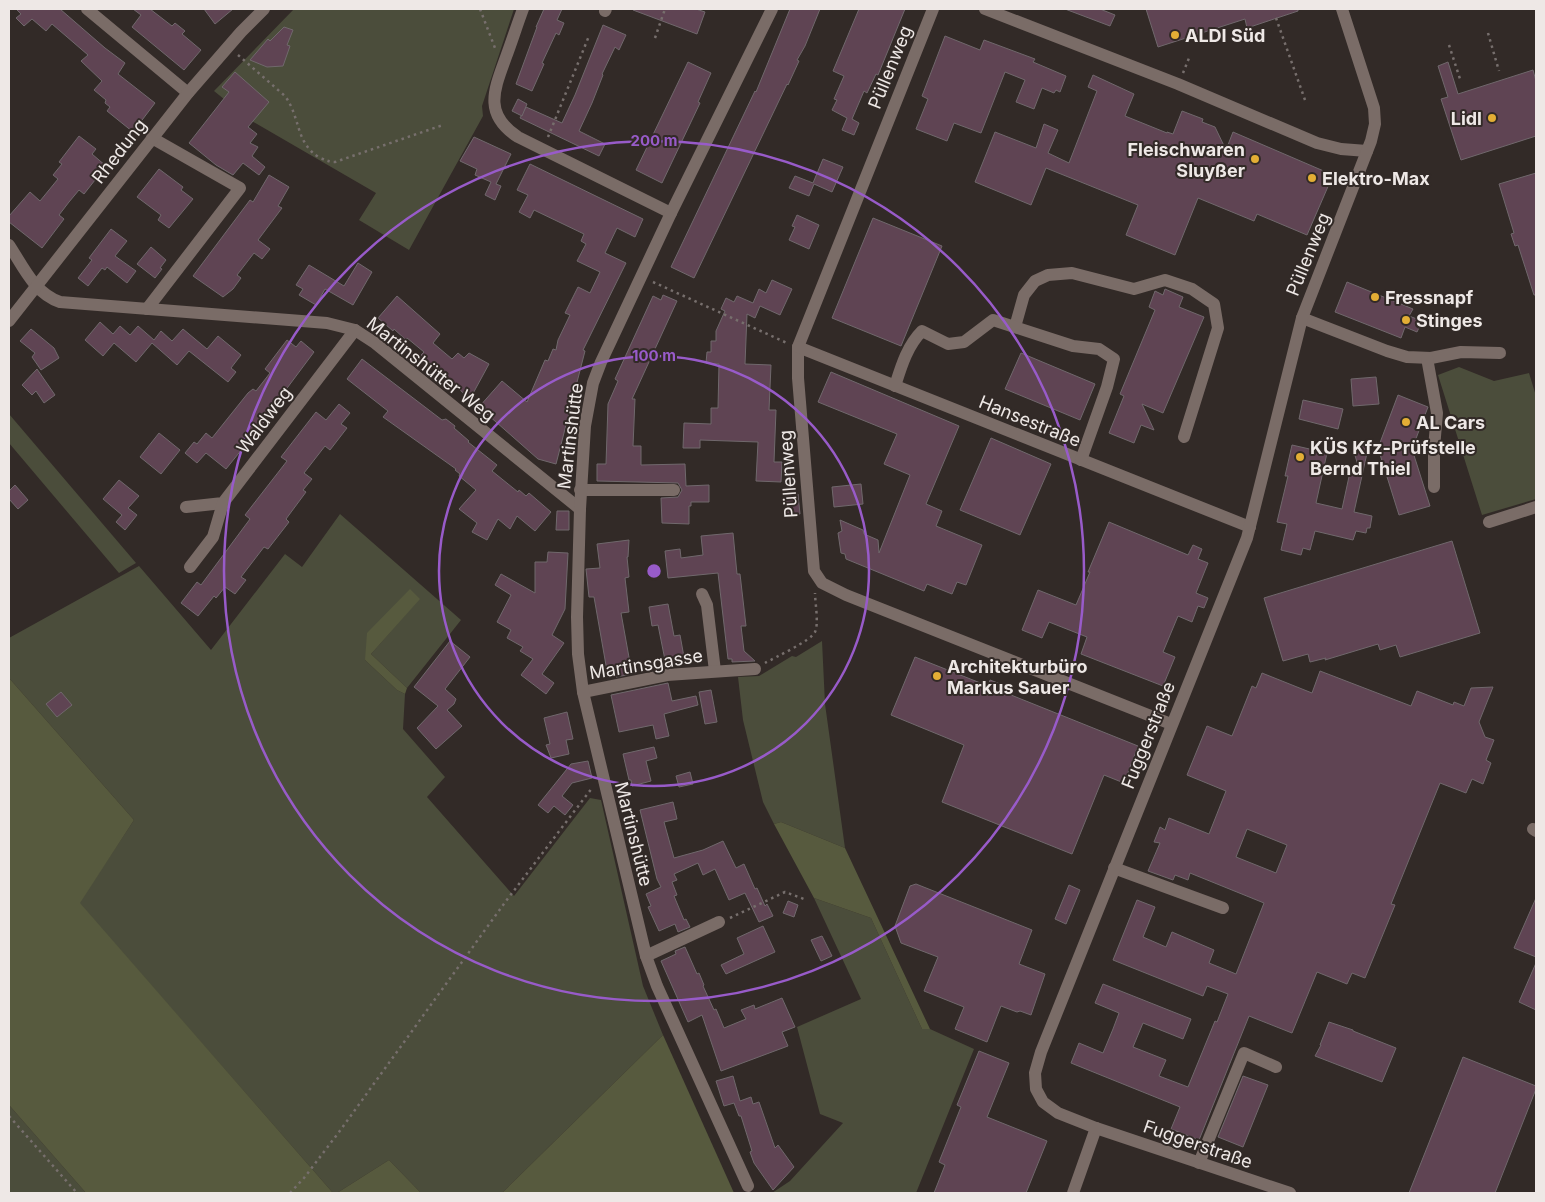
<svg xmlns="http://www.w3.org/2000/svg" width="1545" height="1202" font-family="Inter,sans-serif">
<rect width="100%" height="100%" fill="#322a27"/>
<g fill="#4b4d3b">
<polygon points="294,9 514,9 482,106 483,116 409,250 359,220 376,193 250,120 214,91"/>
<polygon points="1459,367 1494,381 1529,373 1536,396 1536,499 1482,515 1438,375"/>
<polygon points="9,414 136,563 119,573 9,443"/>
<polygon points="340,514 461,620 407,688 371,654 420,598 365,660 397,690 405,694 403,729 445,777 427,797 514,896 590,798 601,800 643,986 663,1035 502,1193 421,1193 389,1160 337,1193 333,1193 79,903 134,820 9,678 9,638 139,566 211,650 285,554 302,567"/>
<polygon points="822,641 825,704 845,848 781,822 774,824 763,802 743,720 738,677 759,676 792,656 796,657"/>
<polygon points="814,898 871,918 922,1029 930,1029 974,1049 916,1193 772,1193 790,1181 843,1123 820,1114 797,1027 861,999"/>
<polygon points="9,1105 86,1193 9,1193"/>
</g>
<g fill="#575a3e">
<polygon points="410,589 420,599 371,654 407,688 405,694 397,690 365,660 367,633"/>
<polygon points="9,678 134,820 80,903 333,1193 86,1193 9,1105"/>
<polygon points="781,822 845,848 930,1029 922,1029 871,918 814,898 774,824"/>
<polygon points="663,1035 734,1193 502,1193"/>
<polygon points="389,1160 421,1193 337,1193"/>
</g>
<g fill="#5f4453" stroke="#70686c" fill-rule="evenodd">
<polygon points="16,9 60,9 105,48 125,63 118,74 155,103 133,132 107,111 110,107 105,103 106,100 94,90 102,81 81,61 88,55 52,24 46,31 32,19 24,26 16,18 21,14"/>
<polygon points="133,9 150,9 172,26 175,23 185,31 182,34 201,50 184,70 132,27 141,15"/>
<polygon points="204,9 233,9 215,24"/>
<polygon points="544,9 562,9 557,20 564,23 559,35 556,33 542,63 544,64 532,91 516,84 537,27 536,27"/>
<polygon points="633,9 696,9 705,12 697,34 633,10"/>
<polygon points="790,9 820,9 805,46 797,60 799,61 788,85 787,84 694,278 671,267 755,91 756,92"/>
<polygon points="859,9 905,9 878,75 876,74 867,93 864,91 852,119 859,123 854,135 842,130 847,118 832,110 837,100 834,99 844,76 833,71"/>
<polygon points="1065,9 1100,9 1115,15 1110,26"/>
<polygon points="1146,9 1298,9 1298,11 1247,28 1245,19 1158,47"/>
<polygon points="603,25 626,35 619,50 615,47 602,74 603,75 592,103 579,131 605,144 599,156 520,118 526,107 562,123 575,95"/>
<polygon points="284,27 293,30 287,45 290,46 283,66 267,67 250,60 268,39 270,41"/>
<polygon points="945,36 980,50 984,40 1035,59 1033,62 1066,76 1060,92 1056,90 1054,93 1042,88 1034,109 1016,102 1025,80 1005,72 981,133 954,123 947,141 916,129 928,99 922,96"/>
<polygon points="688,62 711,73 698,102 700,103 662,183 636,170"/>
<polygon points="1448,62 1458,94 1533,70 1536,81 1536,136 1461,160 1441,99 1448,97 1438,66"/>
<polygon points="235,72 269,102 248,127 257,134 250,143 258,147 252,156 265,167 259,175 243,163 233,175 216,165 189,143 229,92 222,87"/>
<polygon points="1093,75 1134,94 1125,116 1167,133 1167,132 1173,134 1182,111 1203,119 1202,122 1215,127 1226,150 1233,132 1333,175 1307,235 1257,214 1254,221 1198,198 1175,255 1126,235 1138,205 1046,168 1031,205 975,182 995,132 1036,148 1044,124 1058,130 1048,153 1069,163 1097,91 1088,87"/>
<polygon points="518,99 527,104 522,116 512,111"/>
<polygon points="79,136 96,149 92,154 106,166 84,194 79,190 69,202 59,215 64,219 42,248 9,222 9,216 30,192 40,201 58,179 53,175 62,164 59,162"/>
<polygon points="474,137 511,154 496,184 501,186 495,200 485,195 491,182 475,175 477,169 460,161"/>
<polygon points="823,159 843,167 832,192 814,184 809,196 789,188 795,176 813,183"/>
<polygon points="530,164 643,219 635,237 617,228 605,253 626,263 583,350 585,351 556,464 538,459 479,407 502,381 527,402 545,360 548,361 553,349 556,350 558,340 570,315 565,313 578,287 590,293 600,272 577,261 586,244 581,241 584,234 534,210 530,218 519,212 528,195 517,190"/>
<polygon points="159,169 183,187 181,190 193,199 169,228 158,220 161,215 137,197"/>
<polygon points="1536,173 1536,295 1534,295 1518,245 1515,246 1511,234 1514,233 1499,184"/>
<polygon points="269,175 289,187 278,206 282,208 258,240 270,249 262,259 254,253 237,275 241,278 233,289 223,297 193,276 250,200 253,202"/>
<polygon points="797,215 819,225 809,249 789,240 795,227 792,226"/>
<polygon points="873,218 942,246 901,346 832,318"/>
<polygon points="111,229 127,241 115,256 136,271 127,283 107,267 105,270 102,268 88,286 78,278 92,260 89,258"/>
<polygon points="151,247 166,260 160,268 162,269 155,278 137,264"/>
<polygon points="358,263 372,272 353,305 325,289 316,305 299,295 303,289 296,285 309,265 344,286"/>
<polygon points="772,280 792,289 780,315 760,306 755,318 747,314 745,364 771,365 769,410 776,410 774,462 782,462 781,482 756,481 758,442 700,440 700,448 683,448 684,423 711,424 711,408 718,408 719,364 706,363 707,352 711,352 711,341 716,341 716,331 725,311 721,309 726,298 734,302 737,296 753,303 759,289 766,293"/>
<polygon points="1347,282 1413,309 1409,316 1422,321 1417,332 1405,327 1401,338 1335,312"/>
<polygon points="1165,289 1183,297 1179,307 1204,317 1163,413 1142,404 1154,430 1141,425 1134,443 1109,433 1124,396 1120,394 1155,310 1149,307 1155,291 1163,295"/>
<polygon points="663,295 677,301 632,399 635,399 633,446 641,446 641,465 685,464 686,486 709,485 709,502 691,502 691,506 689,506 689,524 662,523 661,498 678,497 682,490 678,483 597,481 597,464 606,464 608,404 618,381 615,379 653,296 661,300"/>
<polygon points="397,296 440,334 433,343 452,359 458,353 464,358 469,353 489,364 470,399 421,355 424,352 407,338 406,340 394,329 393,331 378,318"/>
<polygon points="100,322 113,334 120,326 130,335 138,326 154,340 161,331 172,341 183,329 207,349 218,336 241,355 231,368 236,372 228,382 189,351 177,365 152,343 136,362 114,343 103,356 85,340"/>
<polygon points="31,329 54,348 59,358 41,370 32,357 35,353 20,341"/>
<polygon points="287,340 296,347 301,341 314,352 270,411 272,412 226,469 206,453 197,463 185,453 194,442 197,444 206,433 212,438 248,393 253,389 256,391 270,373 265,369"/>
<polygon points="1021,353 1095,384 1080,420 1005,389"/>
<polygon points="362,359 442,420 446,419 455,426 454,428 469,441 468,442 497,465 492,471 518,492 519,490 526,496 529,493 551,512 535,531 517,516 510,529 498,519 487,540 472,532 477,523 459,509 476,490 459,476 460,474 455,470 456,469 383,417 388,411 347,379"/>
<polygon points="37,369 55,395 44,403 36,391 32,395 22,385"/>
<polygon points="831,372 959,426 926,504 942,511 936,526 982,545 966,585 957,582 952,594 927,584 924,591 846,559 845,554 841,553 838,533 842,531 840,520 863,530 864,534 878,540 879,553 910,475 884,464 897,434 818,402"/>
<polygon points="1376,377 1379,404 1353,406 1351,379"/>
<polygon points="1398,395 1428,407 1412,449 1430,506 1399,515 1378,448"/>
<polygon points="1303,400 1343,409 1338,429 1299,419"/>
<polygon points="339,404 350,413 341,424 347,428 330,450 325,446 304,473 312,479 303,490 306,492 286,519 289,522 268,549 264,547 241,577 246,580 235,594 225,587 216,598 214,596 198,616 181,603 197,582 201,585 250,519 245,515 287,461 281,457 316,412 326,420"/>
<polygon points="159,433 180,450 161,474 140,457"/>
<polygon points="991,438 1051,464 1020,535 960,510"/>
<polygon points="1369,444 1354,512 1372,516 1370,528 1367,528 1366,533 1356,531 1353,540 1315,531 1310,550 1303,548 1301,555 1281,550 1287,524 1277,522 1288,476 1285,476 1292,445 1327,453 1316,503 1342,509 1350,472 1361,475 1353,449"/>
<polygon points="119,480 139,496 128,508 137,515 125,530 116,522 122,515 103,499"/>
<polygon points="861,484 863,504 834,507 832,487"/>
<polygon points="15,485 28,500 18,509 9,499 9,491"/>
<polygon points="798,494 800,514 787,516 786,495"/>
<polygon points="557,511 569,511 569,530 556,530"/>
<polygon points="1109,522 1188,555 1193,545 1202,549 1198,559 1208,563 1196,593 1208,598 1204,608 1198,606 1192,622 1178,616 1163,652 1175,657 1163,686 1081,654 1087,637 1049,622 1042,638 1022,630 1038,590 1076,605 1090,572 1088,572"/>
<polygon points="733,533 737,574 740,574 746,626 741,626 744,651 755,661 732,662 732,659 728,659 718,573 668,578 665,551 680,549 681,558 703,555 701,536"/>
<polygon points="629,540 628,557 627,557 629,577 625,578 629,612 621,613 632,674 616,677 615,670 607,671 594,597 589,597 586,569 600,568 597,544"/>
<polygon points="1452,541 1480,633 1400,657 1396,645 1380,650 1378,644 1325,660 1326,658 1310,662 1308,654 1283,661 1264,598"/>
<polygon points="548,552 568,553 565,609 552,635 564,643 542,674 554,683 546,694 521,675 533,659 520,651 523,647 507,638 511,630 497,622 511,595 495,585 501,574 535,593 535,562 547,562"/>
<polygon points="668,604 674,636 680,635 684,657 665,660 658,625 652,626 649,607"/>
<polygon points="450,641 470,657 445,689 456,699 454,704 447,710 462,726 436,749 417,728 438,706 414,687"/>
<polygon points="915,657 988,686 990,680 1008,687 1006,693 1138,746 1124,783 1104,775 1072,854 942,802 964,745 891,715"/>
<path d="M1320,671L1411,706L1417,691L1453,705L1454,702L1464,706L1471,688L1493,687L1479,722L1485,737L1494,740L1486,760L1491,763L1483,784L1472,779L1466,793L1440,783L1391,904L1395,905L1365,978L1352,973L1347,984L1317,972L1292,1033L1249,1016L1199,1140L1171,1129L1180,1107L1071,1063L1079,1043L1103,1053L1113,1029L1119,1013L1095,1003L1103,984L1191,1019L1183,1039L1143,1023L1133,1047L1166,1060L1159,1076L1188,1087L1215,1021L1217,1022L1228,994L1207,986L1203,996L1113,960L1137,900L1155,907L1143,937L1166,947L1172,932L1214,950L1209,963L1236,974L1264,903L1190,873L1188,880L1175,875L1173,880L1148,871L1160,843L1154,842L1160,827L1165,830L1169,818L1209,834L1226,791L1187,775L1207,726L1232,736L1252,686L1256,688L1262,673L1312,693ZM1247,829L1287,845L1276,873L1236,857Z"/>
<polygon points="668,683 672,701 696,696 698,705 664,714 669,736 656,739 653,725 619,732 611,695"/>
<polygon points="711,690 717,722 705,724 699,692"/>
<polygon points="61,692 72,705 57,717 46,704"/>
<polygon points="567,712 573,739 566,740 569,754 551,758 546,745 550,744 544,718"/>
<polygon points="654,747 657,758 646,761 651,781 632,786 631,780 629,780 623,754"/>
<polygon points="588,761 592,778 572,783 562,796 573,805 565,815 554,806 548,813 538,805 571,764"/>
<polygon points="690,772 693,784 679,787 676,776"/>
<polygon points="673,802 677,819 664,822 674,858 703,850 723,841 736,868 744,864 755,889 757,888 765,906 767,904 773,916 759,922 745,893 729,900 715,869 703,875 698,863 674,874 677,880 672,882 677,895 674,896 684,920 686,919 690,927 678,932 675,924 659,931 648,907 651,906 646,894 661,887 657,879 640,810"/>
<polygon points="916,884 1032,930 1019,964 1045,974 1031,1015 1020,1011 1017,1012 1001,1006 987,1042 955,1029 964,1007 924,991 938,957 901,943 895,926 910,886"/>
<polygon points="1069,885 1080,890 1066,924 1055,919"/>
<polygon points="1536,898 1536,957 1514,948"/>
<polygon points="788,901 798,905 794,917 783,913"/>
<polygon points="763,926 775,952 726,974 721,965 744,954 737,938"/>
<polygon points="822,936 832,956 821,961 811,940"/>
<polygon points="685,947 697,974 699,973 704,985 703,986 714,1010 716,1009 724,1028 746,1019 741,1010 754,1005 755,1009 782,998 795,1027 782,1032 788,1046 721,1071 702,1015 688,1022 661,961 676,954 675,951"/>
<polygon points="1536,963 1536,1010 1519,1002"/>
<polygon points="1329,1022 1353,1030 1353,1031 1396,1048 1382,1082 1315,1056 1321,1045 1320,1045"/>
<polygon points="979,1051 1009,1063 987,1117 1047,1141 1026,1193 934,1193 945,1165 939,1162 961,1107 957,1105"/>
<polygon points="1463,1057 1536,1086 1536,1089 1495,1193 1409,1193"/>
<polygon points="733,1076 740,1101 751,1097 753,1104 759,1102 775,1148 778,1145 794,1167 773,1190 754,1163 750,1152 752,1151 741,1116 739,1116 734,1103 724,1106 716,1081"/>
<polygon points="1243,1076 1268,1085 1243,1147 1218,1137"/>
</g>
<g fill="none" stroke-linecap="round" stroke-linejoin="round">
<g stroke="#776f6d" stroke-width="2.5" stroke-dasharray="2.5 4" stroke-linecap="butt">
<polyline points="480,9 495,48"/>
<polyline points="1276,18 1305,100"/>
<polyline points="1488,33 1499,71"/>
<polyline points="655,38 665,9"/>
<polyline points="1449,45 1461,82"/>
<path d="M238,55L285,96C301,118 295,143 320,158C326,160 329,162 335,162L443,125"/>
<polyline points="1183,73 1189,58"/>
<polyline points="548,137 589,36"/>
<polyline points="653,282 787,343"/>
<path d="M765,663C774,658 812,640 815,632C819,624 815,602 815,593"/>
<polyline points="730,918 785,892 804,899"/>
<polyline points="9,1116 77,1193"/>
<polyline points="290,1193 304,1178 339,1132 506,901 592,788"/>
</g>
<g stroke="#7a6c67" stroke-width="12">
<polyline points="87,9 188,93"/>
<path d="M523,9C517,25 512,41 506,57C494,90 483,114 518,137L671,213"/>
<polyline points="933,9 798,347 798,378 814,571 822,583 846,595 1171,724"/>
<polyline points="985,9 1178,84 1317,143 1341,149 1367,151"/>
<polyline points="605,11 606,9"/>
<path d="M9,245C23,266 34,293 60,302L327,323L355,330L375,343L580,509"/>
<polyline points="147,309 240,188 152,138"/>
<polyline points="1302,318 1387,351 1407,357 1431,358 1461,352 1500,353"/>
<polyline points="9,321 188,93 241,32 264,9"/>
<polyline points="1015,327 1024,295 1035,281 1048,275 1072,273 1134,289 1165,280 1192,289 1214,304 1218,328 1184,437"/>
<polyline points="798,347 1250,527"/>
<polyline points="1427,358 1437,413 1434,448 1434,487"/>
<path d="M895,386C901,367 907,346 922,331L948,344L964,342L993,320L1073,346L1099,349L1114,359L1107,387L1081,460"/>
<polyline points="580,490 674,490"/>
<polyline points="186,507 223,503 355,330"/>
<polyline points="1489,522 1536,507"/>
<polyline points="190,567 213,537 223,503"/>
<polyline points="702,594 707,605 715,671"/>
<polyline points="583,692 667,675 755,669"/>
<polyline points="1533,829 1536,831"/>
<polyline points="1114,868 1223,908"/>
<polyline points="646,956 719,922"/>
<polyline points="1199,1163 1244,1053 1276,1067"/>
<polyline points="748,1186 657,986 646,956 583,692 578,654 577,617 580,509 585,426 593,383 601,362 671,213 772,9"/>
<polyline points="1073,1193 1096,1128"/>
<polyline points="1290,1193 1096,1128 1058,1113 1043,1102 1036,1089 1035,1073 1041,1052 1247,538 1302,318 1371,141 1375,124 1374,108 1342,9"/>
</g>
</g>
<g fill="none" stroke="#985bc9" stroke-width="2.5">
<circle cx="654" cy="571" r="215"/>
<circle cx="654" cy="571" r="430"/>
</g>
<g fill="#e3ae35" stroke="#322a27" stroke-width="2">
<circle cx="1175" cy="35" r="5"/>
<circle cx="1492" cy="118" r="5"/>
<circle cx="1255" cy="159" r="5"/>
<circle cx="1312" cy="178" r="5"/>
<circle cx="1375" cy="297" r="5"/>
<circle cx="1406" cy="320" r="5"/>
<circle cx="1406" cy="422" r="5"/>
<circle cx="1300" cy="457" r="5"/>
<circle cx="937" cy="676" r="5"/>
</g>
<g text-anchor="middle" dominant-baseline="central" stroke-width="4" stroke-linejoin="round" paint-order="stroke">
<g font-size="18" font-weight="bold" fill="#eee8e6" stroke="#322a27" text-anchor="start">
<text x="1185" y="35">ALDI Süd</text>
<text x="1482" y="118" text-anchor="end">Lidl</text>
<text x="1245" y="149" text-anchor="end">Fleischwaren<tspan x="1245" dy="21">Sluyßer</tspan></text>
<text x="1322" y="178">Elektro-Max</text>
<text x="1385" y="297">Fressnapf</text>
<text x="1416" y="320">Stinges</text>
<text x="1416" y="422">AL Cars</text>
<text x="1310" y="447">KÜS Kfz-Prüfstelle<tspan x="1310" dy="21">Bernd Thiel</tspan></text>
<text x="947" y="666">Architekturbüro<tspan x="947" dy="21">Markus Sauer</tspan></text>
</g>
<g font-size="18" fill="#eee8e6" stroke="#322a27">
<text transform="translate(890 67) rotate(-68)">Püllenweg</text>
<text transform="translate(119 151) rotate(-52)">Rhedung</text>
<text transform="translate(1308 254) rotate(-68)">Püllenweg</text>
<text transform="translate(431 369) rotate(38)">Martinshütter Weg</text>
<text transform="translate(264 420) rotate(-53)">Waldweg</text>
<text transform="translate(1030 421) rotate(22)">Hansestraße</text>
<text transform="translate(570 436) rotate(-83)">Martinshütte</text>
<text transform="translate(788 474) rotate(-94)">Püllenweg</text>
<text transform="translate(646 664) rotate(-9)">Martinsgasse</text>
<text transform="translate(1148 735) rotate(-68)">Fuggerstraße</text>
<text transform="translate(634 834) rotate(76)">Martinshütte</text>
<text transform="translate(1198 1144) rotate(19)">Fuggerstraße</text>
</g>
</g>
<circle cx="654" cy="571" r="8" fill="#985bc9" stroke="#322a27" stroke-width="2.5"/>
<g font-size="15" text-anchor="middle" font-weight="bold" fill="#985bc9" stroke="#322a27" stroke-width="4" stroke-linejoin="round" paint-order="stroke">
<text x="654" y="146">200 m</text>
<text x="654" y="361">100 m</text>
</g>
<rect width="1545" height="1202" fill="none" stroke="#eee8e6" stroke-width="20"/>
</svg>
